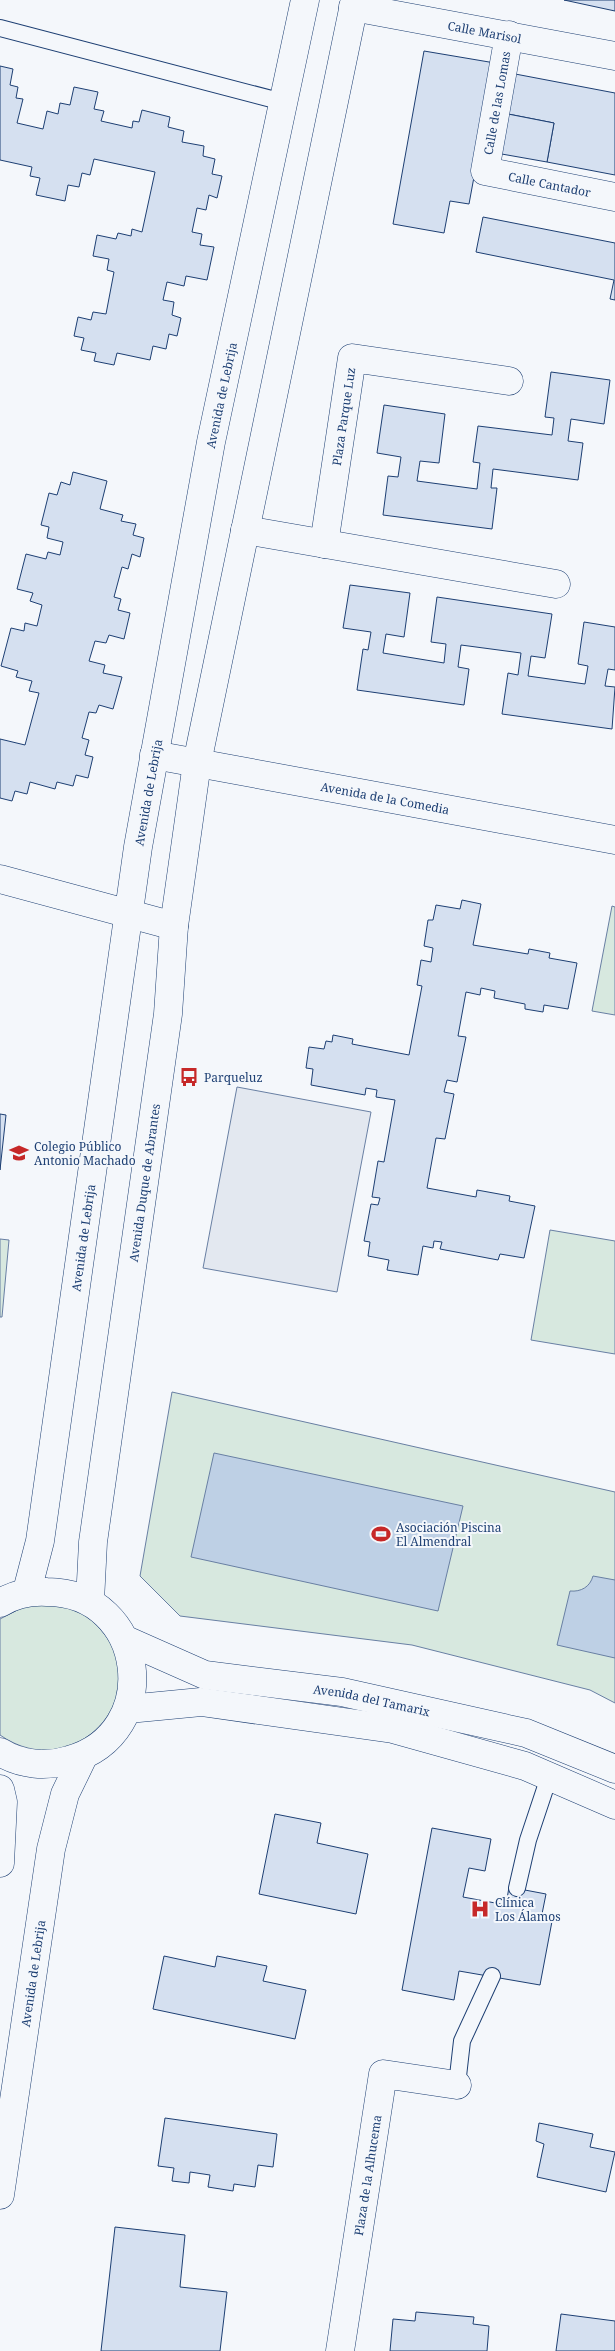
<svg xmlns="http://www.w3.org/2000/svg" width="615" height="2351" font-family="'Noto Serif',serif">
<rect width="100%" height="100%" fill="#f4f7fb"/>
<g fill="#d7e8df" stroke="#687fa3">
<polygon points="612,906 615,907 615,1015 592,1011"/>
<polygon points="550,1230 615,1241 615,1354 531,1340"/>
<polygon points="0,1239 9,1240 2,1317 0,1317"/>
<polygon points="172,1392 615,1492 615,1703 590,1690 412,1645 180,1616 140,1576"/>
<path d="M48,1603C56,1605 64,1605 71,1608C83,1612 93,1621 101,1630C158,1694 74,1787 0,1735V1619L25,1606Z"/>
</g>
<polygon fill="#e3e8f0" stroke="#687fa3" points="237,1087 371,1112 337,1292 203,1268"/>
<g fill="#bed0e5" stroke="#687fa3">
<polygon points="214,1453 463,1506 438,1611 191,1557"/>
<path d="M593,1576L615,1580V1658L557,1645L570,1591C581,1592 590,1587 593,1576Z"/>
</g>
<g fill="#d5e0f0" stroke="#1d3f73">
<polygon points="564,0 615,0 615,11"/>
<polygon points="424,51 495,63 469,204 450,201 444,233 393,224"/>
<polygon points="0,66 13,69 10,85 18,87 16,98 23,99 17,123 43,129 47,111 58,114 60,103 70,105 74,87 98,92 94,109 104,111 101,121 132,128 133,121 139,122 142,110 170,117 168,127 184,131 182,142 204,146 203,156 215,159 212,174 222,176 217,198 209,195 206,210 197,208 192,232 202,234 200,245 214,247 207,280 186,276 184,286 167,282 163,300 174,302 172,315 181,318 177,336 169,334 166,349 153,346 150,360 117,353 114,365 94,361 96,353 81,350 84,338 74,336 78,317 91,320 93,312 106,314 114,272 107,270 109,259 93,256 97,235 116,239 118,233 131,236 132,229 142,232 155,172 94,159 90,175 82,173 79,187 68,185 65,201 36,195 40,178 30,176 32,167 0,160"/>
<polygon points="510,73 615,93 615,175 547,162 554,123 503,113"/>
<polygon points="503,113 554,123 547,162 496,153"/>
<polygon points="483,217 615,243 615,300 610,299 614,280 476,252"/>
<polygon points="551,372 610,380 604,424 571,419 568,441 583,443 578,480 493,469 491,488 497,488 492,529 383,515 388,476 398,477 401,457 377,453 384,405 445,414 439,463 420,461 417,481 477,489 480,463 473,462 478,426 552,435 554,418 545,417"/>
<polygon points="73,472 107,481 100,509 123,515 121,521 136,524 133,535 144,538 140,557 132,554 128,569 122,567 114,597 121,599 118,610 130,613 124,639 109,635 106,643 95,641 89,661 105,665 103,673 122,677 113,709 99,705 96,713 89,712 82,738 89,740 85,755 93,757 88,778 76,775 73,786 57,782 55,789 30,782 27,794 15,791 12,801 0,798 0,739 25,745 39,693 29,691 32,681 16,677 18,671 1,666 11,628 24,631 25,623 37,626 42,605 30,601 33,593 17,589 26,554 46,559 48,552 60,555 63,542 47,538 49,527 41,525 49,493 57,495 61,482 70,485"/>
<polygon points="350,585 410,593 404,637 386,634 383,653 444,663 446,644 431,642 437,597 552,614 545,658 531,656 528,676 585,684 588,666 578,664 584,622 615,627 615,670 608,669 605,686 615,687 612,729 502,714 508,673 518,675 521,653 461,645 458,667 469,669 464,705 357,690 363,649 368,650 371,632 343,628"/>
<polygon points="462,900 481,904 473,945 528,954 529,949 550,953 549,958 577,963 568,1009 544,1005 543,1012 525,1009 525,1004 494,998 495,991 481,988 480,995 466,992 458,1036 466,1037 457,1082 447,1080 444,1092 454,1094 445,1139 436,1138 427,1188 476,1197 477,1190 510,1196 509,1201 535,1206 524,1258 500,1254 498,1260 440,1249 442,1242 434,1241 433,1248 423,1246 418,1275 387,1270 389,1260 368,1256 370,1242 364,1241 371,1204 378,1205 380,1198 372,1197 378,1161 384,1162 395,1100 376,1097 377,1090 366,1088 365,1095 311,1085 313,1069 306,1068 309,1047 324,1049 326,1041 332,1042 333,1035 353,1039 352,1044 409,1055 422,986 417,985 421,960 431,962 433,948 424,946 428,920 433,920 436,905 460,909"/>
<polygon points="0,1114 6,1115 0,1170"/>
<polygon points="275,1814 321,1823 317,1843 368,1854 356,1914 259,1894"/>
<polygon points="432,1828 491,1839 485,1871 469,1868 463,1897 506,1905 509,1887 546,1894 542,1914 553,1916 540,1985 459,1971 454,2000 402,1990"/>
<polygon points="164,1956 215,1967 217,1956 267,1966 263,1981 306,1990 295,2039 153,2009"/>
<polygon points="165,2118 277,2134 273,2167 258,2165 255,2187 234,2184 233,2191 208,2187 210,2175 190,2172 189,2183 172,2181 174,2168 158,2166"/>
<polygon points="539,2123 593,2134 590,2147 615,2152 606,2192 537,2177 544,2144 536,2141"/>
<polygon points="115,2227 185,2235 180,2287 227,2292 220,2351 101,2351"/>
<polygon points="416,2312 474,2317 473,2324 489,2326 487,2351 390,2351 393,2319 415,2321"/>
<polygon points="561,2314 615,2321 615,2351 556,2351"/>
</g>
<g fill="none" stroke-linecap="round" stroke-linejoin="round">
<g stroke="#1d3f73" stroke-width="18">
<g id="service">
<polyline points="0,28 283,102"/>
<polyline points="517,1888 528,1840 549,1777"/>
<polyline points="457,2085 462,2041 492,1976"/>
</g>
</g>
<g stroke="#1d3f73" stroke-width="29">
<g id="minor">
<path id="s1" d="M353,7L615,56"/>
<path id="s2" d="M509,35L485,171L615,197"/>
<polyline points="245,530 556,584"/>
<path id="s3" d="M324,544L352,358L509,381"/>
<path id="s4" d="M154,755L615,840"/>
<polyline points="0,879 174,926"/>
<path id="s5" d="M340,2351L383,2074L457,2085"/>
</g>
</g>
<g stroke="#1d3f73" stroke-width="29">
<g id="tertiary">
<path id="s6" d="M126,1640L205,1675L342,1692L526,1733L615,1769"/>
<polyline points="128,1709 201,1702 393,1729 525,1766 615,1805"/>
</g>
</g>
<g stroke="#1d3f73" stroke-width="29">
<g id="secondary">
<path id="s7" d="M27,1591L40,1541L138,847L211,442L305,0"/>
<path id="s8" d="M90,1601L93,1542L168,1014L174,926L197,763L355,0"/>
<path d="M0,1603C15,1594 29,1591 47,1592C147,1592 165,1734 69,1760C46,1767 21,1765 0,1752"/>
<polyline points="0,1789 3,1802 0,1863"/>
<path id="s9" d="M0,2195L51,1849L65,1794L83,1757"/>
</g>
</g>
<use href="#service" stroke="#f4f7fb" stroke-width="16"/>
<use href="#minor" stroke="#f4f7fb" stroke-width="28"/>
<use href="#tertiary" stroke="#f4f7fb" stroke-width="28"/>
<use href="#secondary" stroke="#f4f7fb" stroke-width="28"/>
</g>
<defs>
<g id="bus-bare" transform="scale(1.5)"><path d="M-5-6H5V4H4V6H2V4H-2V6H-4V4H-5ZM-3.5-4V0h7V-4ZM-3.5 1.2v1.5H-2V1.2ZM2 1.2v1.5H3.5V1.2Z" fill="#c62828" stroke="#f4f7fb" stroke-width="2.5" paint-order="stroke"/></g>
<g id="university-bare" transform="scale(1.5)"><path d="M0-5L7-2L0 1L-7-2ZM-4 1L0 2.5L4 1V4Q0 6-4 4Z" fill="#c62828" stroke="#f4f7fb" stroke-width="2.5" paint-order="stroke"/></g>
<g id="stadium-bare" transform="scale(1.5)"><path d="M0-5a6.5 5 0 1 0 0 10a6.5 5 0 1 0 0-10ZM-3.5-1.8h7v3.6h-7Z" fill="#c62828" stroke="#f4f7fb" stroke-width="2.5" paint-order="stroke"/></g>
<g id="hospital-bare" transform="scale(1.5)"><path d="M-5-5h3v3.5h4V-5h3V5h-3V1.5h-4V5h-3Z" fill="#c62828" stroke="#f4f7fb" stroke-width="2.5" paint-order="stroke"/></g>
</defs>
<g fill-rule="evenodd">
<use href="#bus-bare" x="189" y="1077"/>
<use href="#university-bare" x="19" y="1153"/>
<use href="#stadium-bare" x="381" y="1534"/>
<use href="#hospital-bare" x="480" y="1909"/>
</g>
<g text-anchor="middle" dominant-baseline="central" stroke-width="4" stroke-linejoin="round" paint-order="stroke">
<g font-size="12" fill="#1d3f73" stroke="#f4f7fb">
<text stroke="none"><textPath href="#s1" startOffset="134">Calle Marisol</textPath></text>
<text transform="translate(497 103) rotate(-80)">Calle de las Lomas</text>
<text stroke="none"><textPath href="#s2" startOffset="204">Calle Cantador</textPath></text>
<text stroke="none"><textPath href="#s7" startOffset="1212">Avenida de Lebrija</textPath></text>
<text stroke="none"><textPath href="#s3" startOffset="129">Plaza Parque Luz</textPath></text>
<text stroke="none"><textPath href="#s7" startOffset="808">Avenida de Lebrija</textPath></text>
<text stroke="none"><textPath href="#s4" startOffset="235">Avenida de la Comedia</textPath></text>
<text stroke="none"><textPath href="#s8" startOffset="422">Avenida Duque de Abrantes</textPath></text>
<text stroke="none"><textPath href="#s7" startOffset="358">Avenida de Lebrija</textPath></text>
<text stroke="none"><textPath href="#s6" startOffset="255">Avenida del Tamarix</textPath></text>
<text stroke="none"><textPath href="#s9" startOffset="224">Avenida de Lebrija</textPath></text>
<text stroke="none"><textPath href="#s5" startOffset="178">Plaza de la Alhucema</textPath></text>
</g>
<g font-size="12" fill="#1d3f73" stroke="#f4f7fb" text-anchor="start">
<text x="204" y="1077">Parqueluz</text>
<text x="34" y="1146">Colegio Público<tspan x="34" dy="14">Antonio Machado</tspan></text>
<text x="396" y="1527">Asociación Piscina<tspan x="396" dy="14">El Almendral</tspan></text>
<text x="495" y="1902">Clínica<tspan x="495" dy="14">Los Álamos</tspan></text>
</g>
</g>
</svg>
